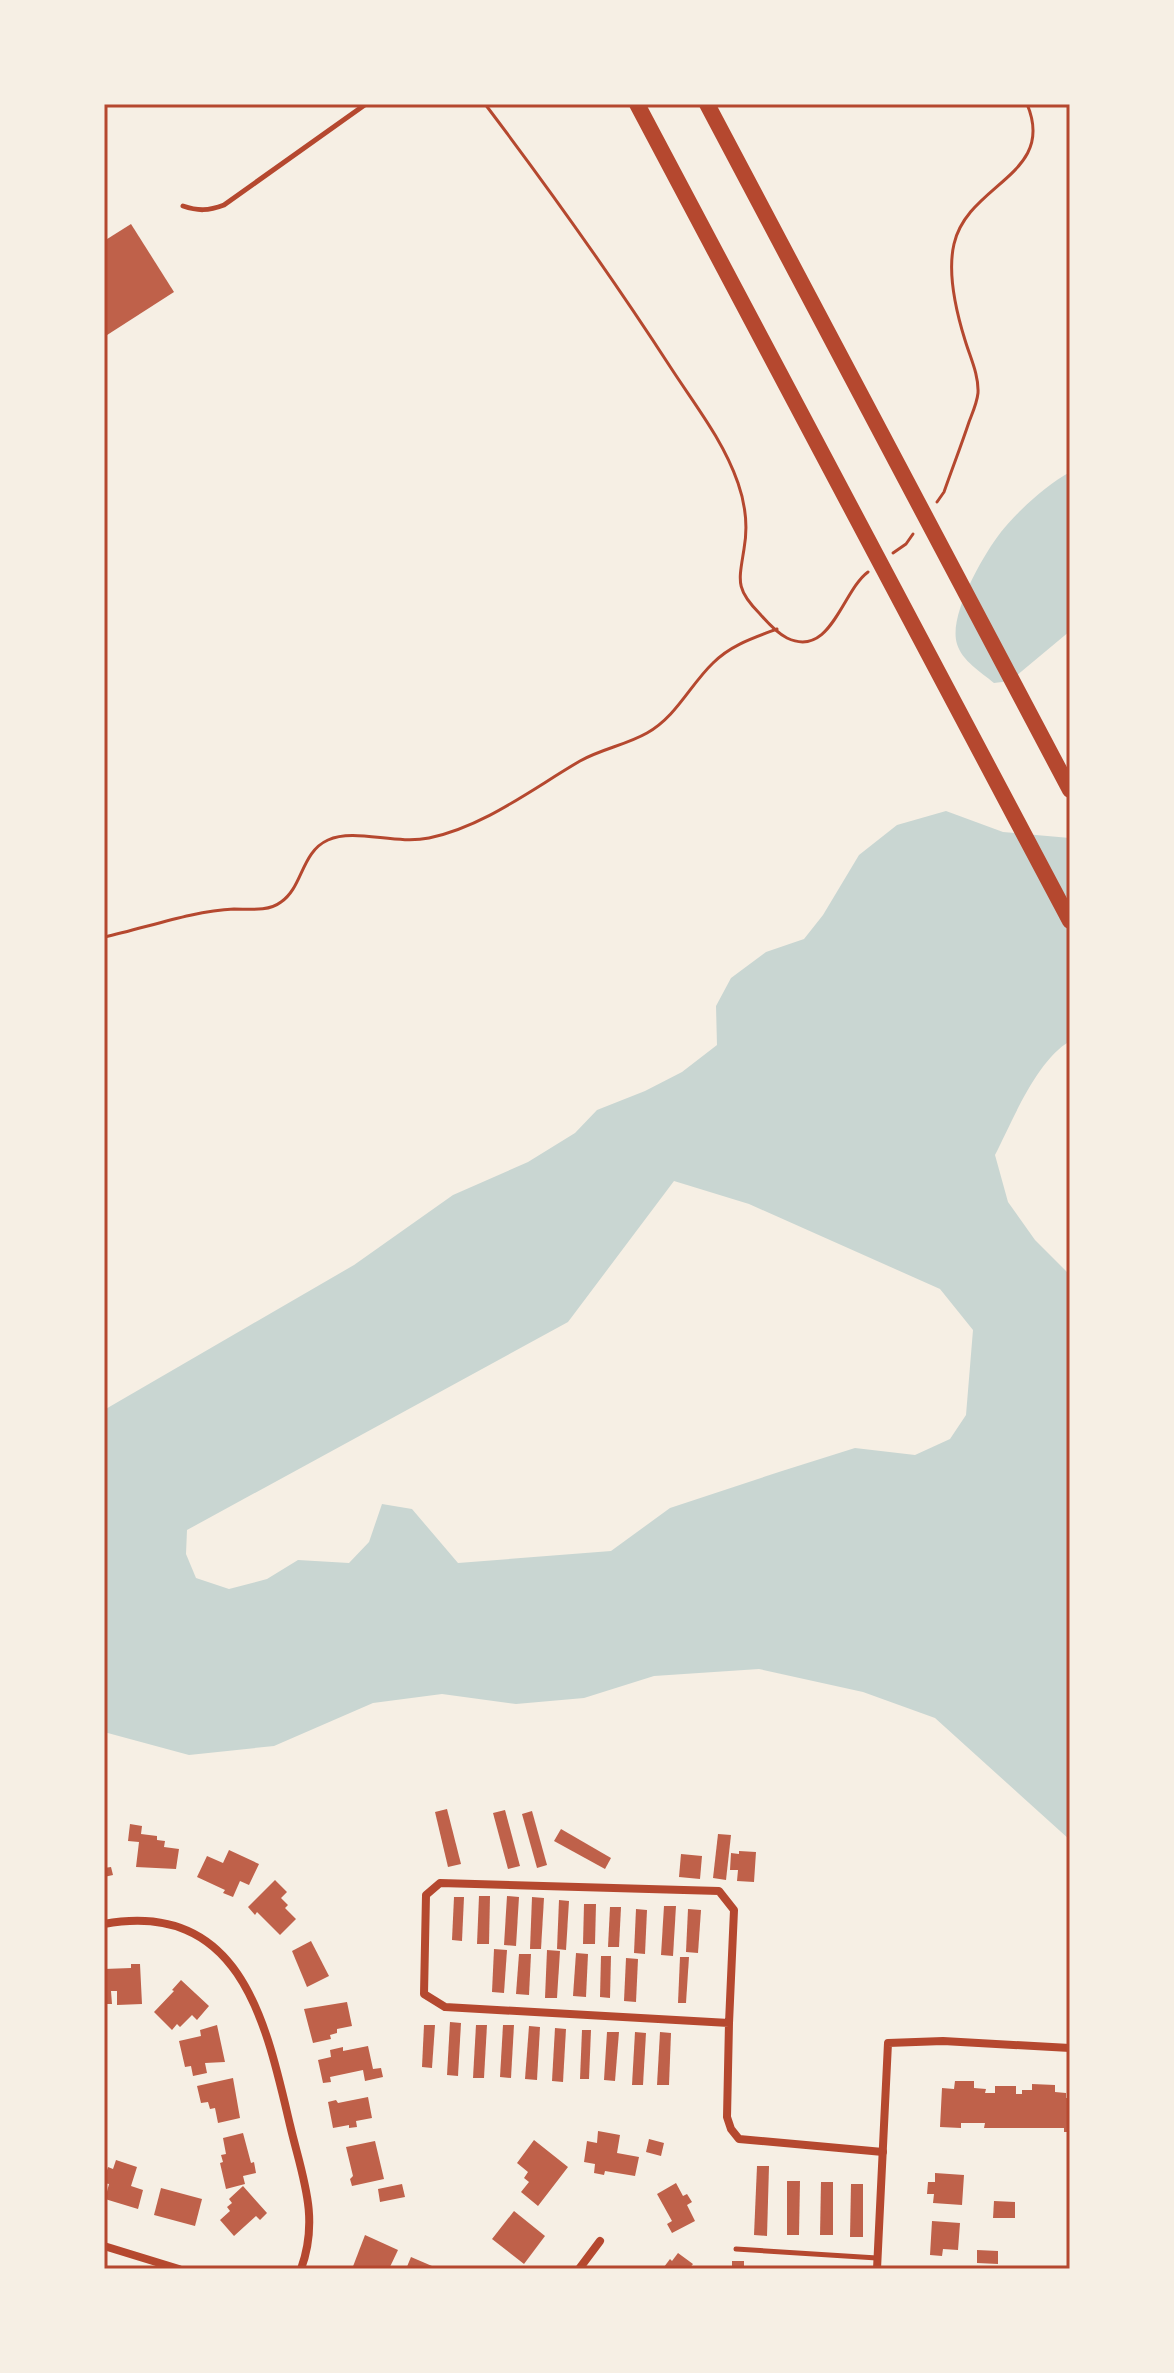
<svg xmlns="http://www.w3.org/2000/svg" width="1174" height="2373" font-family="'Roboto Condensed',sans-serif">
<rect width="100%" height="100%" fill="#f6efe4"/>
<g fill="#c9d6d2" fill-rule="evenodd">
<path d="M1070,472V631L1010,681L994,683C981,672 962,661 957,644C948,616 983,555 1001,532C1019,510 1045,486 1070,472Z"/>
<path d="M946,811L1003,832L1070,838V1041C1036,1061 1013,1120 995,1155L1008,1202L1035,1240L1070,1275V1840L935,1718L863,1692L759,1669L654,1676L584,1698L516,1704L442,1694L373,1703L274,1746L189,1755L104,1732V1410L354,1265L453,1195L528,1162L575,1133L597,1110L645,1091L682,1072L717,1045L716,1006L731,978L766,952L804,939L823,915L859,855L897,825ZM674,1181L749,1204L940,1289L973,1330L966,1415L950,1439L915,1455L855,1448L782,1471L670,1508L611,1551L458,1563L412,1509L382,1504L369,1542L349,1563L298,1560L267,1579L229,1589L196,1578L186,1554L187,1530L568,1322Z"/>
</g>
<g fill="#bf614a">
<polygon points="131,224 174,292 104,337 104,241"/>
<polygon points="447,1809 461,1864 448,1867 435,1812"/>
<polygon points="505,1810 520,1866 508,1869 493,1813"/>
<polygon points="532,1811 547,1865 537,1868 522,1814"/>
<polygon points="130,1824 142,1826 141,1834 157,1836 157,1840 165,1841 164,1847 179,1849 176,1869 136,1867 139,1842 128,1841"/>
<polygon points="561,1829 611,1858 605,1869 554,1841"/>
<polygon points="718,1834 731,1835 726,1880 713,1878"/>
<polygon points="229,1850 259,1864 249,1885 240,1881 233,1897 223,1893 225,1890 197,1877 207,1856 223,1863"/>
<polygon points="739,1851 756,1852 754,1882 737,1881 738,1870 730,1870 731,1853 739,1854"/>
<polygon points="681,1854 702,1856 700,1879 679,1877"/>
<polygon points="111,1867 113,1875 104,1877 104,1868"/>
<polygon points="275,1880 287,1892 281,1898 288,1905 285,1908 296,1919 280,1935 257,1912 255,1915 248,1907"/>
<polygon points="479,1896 490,1896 489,1944 477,1944"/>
<polygon points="507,1896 519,1897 516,1946 504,1945"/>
<polygon points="454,1897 464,1897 462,1941 452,1940"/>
<polygon points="532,1897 544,1898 541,1949 530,1949"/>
<polygon points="559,1900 569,1901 566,1950 557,1949"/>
<polygon points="584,1904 596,1904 595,1944 583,1944"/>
<polygon points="664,1906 676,1906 673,1956 661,1955"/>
<polygon points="610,1907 621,1907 619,1947 608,1947"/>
<polygon points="636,1909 647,1910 645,1954 634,1953"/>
<polygon points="688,1909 701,1910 698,1953 686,1952"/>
<polygon points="311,1941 329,1976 307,1987 292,1951"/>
<polygon points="494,1949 507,1950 504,1993 492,1992"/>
<polygon points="547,1950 560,1951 557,1998 545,1998"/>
<polygon points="576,1953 588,1954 586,1997 573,1996"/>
<polygon points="519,1954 531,1954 529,1995 516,1994"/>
<polygon points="601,1956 611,1956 610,1998 600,1997"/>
<polygon points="680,1957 689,1957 686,2003 678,2003"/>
<polygon points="626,1958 638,1959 636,2002 624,2001"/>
<polygon points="131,1964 140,1964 142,2004 117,2005 117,1991 111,1991 112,2004 104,2004 104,1969 131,1968"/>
<polygon points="181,1980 209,2006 197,2020 192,2015 180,2027 177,2024 172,2030 154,2012 174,1991 172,1990"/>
<polygon points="347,2002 352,2026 337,2029 337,2033 330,2035 331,2039 313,2043 304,2009"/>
<polygon points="450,2022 461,2023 458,2076 447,2075"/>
<polygon points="217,2025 225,2062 205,2063 207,2073 193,2076 191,2066 185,2067 179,2041 201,2036 200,2030"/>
<polygon points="424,2025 435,2025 432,2068 422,2067"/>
<polygon points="476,2025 487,2025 484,2078 473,2078"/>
<polygon points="503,2025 514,2025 511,2078 500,2077"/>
<polygon points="529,2026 540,2027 537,2080 525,2079"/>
<polygon points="555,2028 566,2029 563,2082 552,2081"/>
<polygon points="582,2030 591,2030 589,2079 580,2079"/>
<polygon points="607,2032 619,2032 615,2081 604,2080"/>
<polygon points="635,2032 646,2033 643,2085 632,2085"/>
<polygon points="660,2032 671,2033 669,2085 657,2085"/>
<polygon points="368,2046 373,2069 381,2068 383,2077 365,2081 363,2070 330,2077 331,2082 323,2083 318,2060 331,2057 330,2050 343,2047 343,2051"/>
<polygon points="233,2078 240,2118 218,2123 215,2108 210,2109 208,2102 201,2103 197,2086"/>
<polygon points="955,2081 974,2081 974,2088 986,2089 985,2093 995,2093 995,2086 1016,2086 1016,2094 1022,2094 1022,2090 1032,2090 1032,2084 1055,2085 1055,2092 1066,2093 1066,2098 1070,2098 1070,2132 1064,2132 1064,2128 984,2128 985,2123 961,2123 961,2128 940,2127 942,2088 954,2089"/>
<polygon points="368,2097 372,2118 356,2121 357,2127 349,2128 349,2125 333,2128 328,2102 336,2100 338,2103"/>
<polygon points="598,2131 620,2135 617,2153 639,2157 635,2176 605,2171 604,2175 594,2173 595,2164 584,2162 587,2141 597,2143"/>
<polygon points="243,2133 251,2163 254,2162 256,2173 243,2176 245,2184 226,2189 220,2163 223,2162 221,2155 226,2154 223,2138"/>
<polygon points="649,2139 664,2143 661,2156 646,2152"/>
<polygon points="534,2140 568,2167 538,2206 521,2192 529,2182 524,2178 528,2172 517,2163"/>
<polygon points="375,2141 384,2179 352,2186 350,2179 353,2176 346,2147"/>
<polygon points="116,2160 137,2167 131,2186 143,2190 138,2209 105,2199 109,2184 104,2183 104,2180 108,2167 113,2169"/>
<polygon points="757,2166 769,2166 767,2236 754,2235"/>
<polygon points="935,2173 964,2175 962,2205 933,2203 934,2194 927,2194 928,2182 935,2182"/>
<polygon points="787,2181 800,2181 799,2235 787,2235"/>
<polygon points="821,2182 833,2182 833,2235 820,2235"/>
<polygon points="676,2183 683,2196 687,2194 692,2202 687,2205 695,2221 672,2233 667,2224 672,2221 657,2194"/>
<polygon points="402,2184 405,2197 380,2202 378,2189"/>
<polygon points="851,2184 863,2184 863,2237 850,2237"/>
<polygon points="243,2186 267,2213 260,2220 256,2216 234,2236 220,2220 230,2211 227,2207 232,2203 229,2199"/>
<polygon points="161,2188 202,2199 195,2226 154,2215"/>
<polygon points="994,2201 1015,2202 1015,2218 993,2218"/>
<polygon points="514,2211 545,2236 524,2264 492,2239"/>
<polygon points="932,2221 960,2223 958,2250 943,2249 942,2256 930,2255"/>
<polygon points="365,2235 398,2250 389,2269 352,2269"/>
<polygon points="977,2250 998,2251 998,2264 977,2263"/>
<polygon points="678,2253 693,2264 689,2269 666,2269 664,2267 670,2259 672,2261"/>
<polygon points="411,2257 432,2266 430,2269 406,2269"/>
<rect x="732" y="2261" width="12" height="8"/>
</g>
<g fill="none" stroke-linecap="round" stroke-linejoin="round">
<g stroke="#b5482f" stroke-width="3">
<path d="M485,104C550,190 612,277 671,368C695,405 723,440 738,483C745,503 748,527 744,549C739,581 735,589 760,614C767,622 777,633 787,638C831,659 842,591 868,572"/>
<path d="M937,502L944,492C952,469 961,446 969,422C972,414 977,403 978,393C979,375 970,357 965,340C956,311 947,274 954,244C968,183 1057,175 1027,104"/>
<polyline points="893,553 906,544 913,534"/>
<path d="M104,937C146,928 191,911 234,909C249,909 268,912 281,902C303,887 301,852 328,840C355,828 395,845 429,838C485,826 532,789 580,761C601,749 626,745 647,733C676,717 690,685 713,663C731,645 753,638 777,629"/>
</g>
<g stroke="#b5482f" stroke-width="5">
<path d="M183,206C198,211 208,211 224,205L366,104"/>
<polyline points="736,2249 877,2258"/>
</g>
<g stroke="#b5482f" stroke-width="8">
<path d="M104,1924C241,1899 266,2023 290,2125C302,2176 320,2217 301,2269"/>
<polyline points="729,2023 734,1910 719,1891 440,1883 426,1895 424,1994 445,2007 729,2023 727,2117 731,2129 739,2139 883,2152"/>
<polyline points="104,2246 179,2269"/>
<polyline points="579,2269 600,2241"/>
<polyline points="877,2269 888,2043 943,2041 1070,2048"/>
</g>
<g stroke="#b5482f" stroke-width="16">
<polyline points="637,104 1070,921"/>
<polyline points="707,104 1070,790"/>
</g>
</g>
<rect width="1174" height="2373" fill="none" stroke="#f6efe4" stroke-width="212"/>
<rect x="106" y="106" width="962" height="2161" fill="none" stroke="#b5482f" stroke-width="3"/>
</svg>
